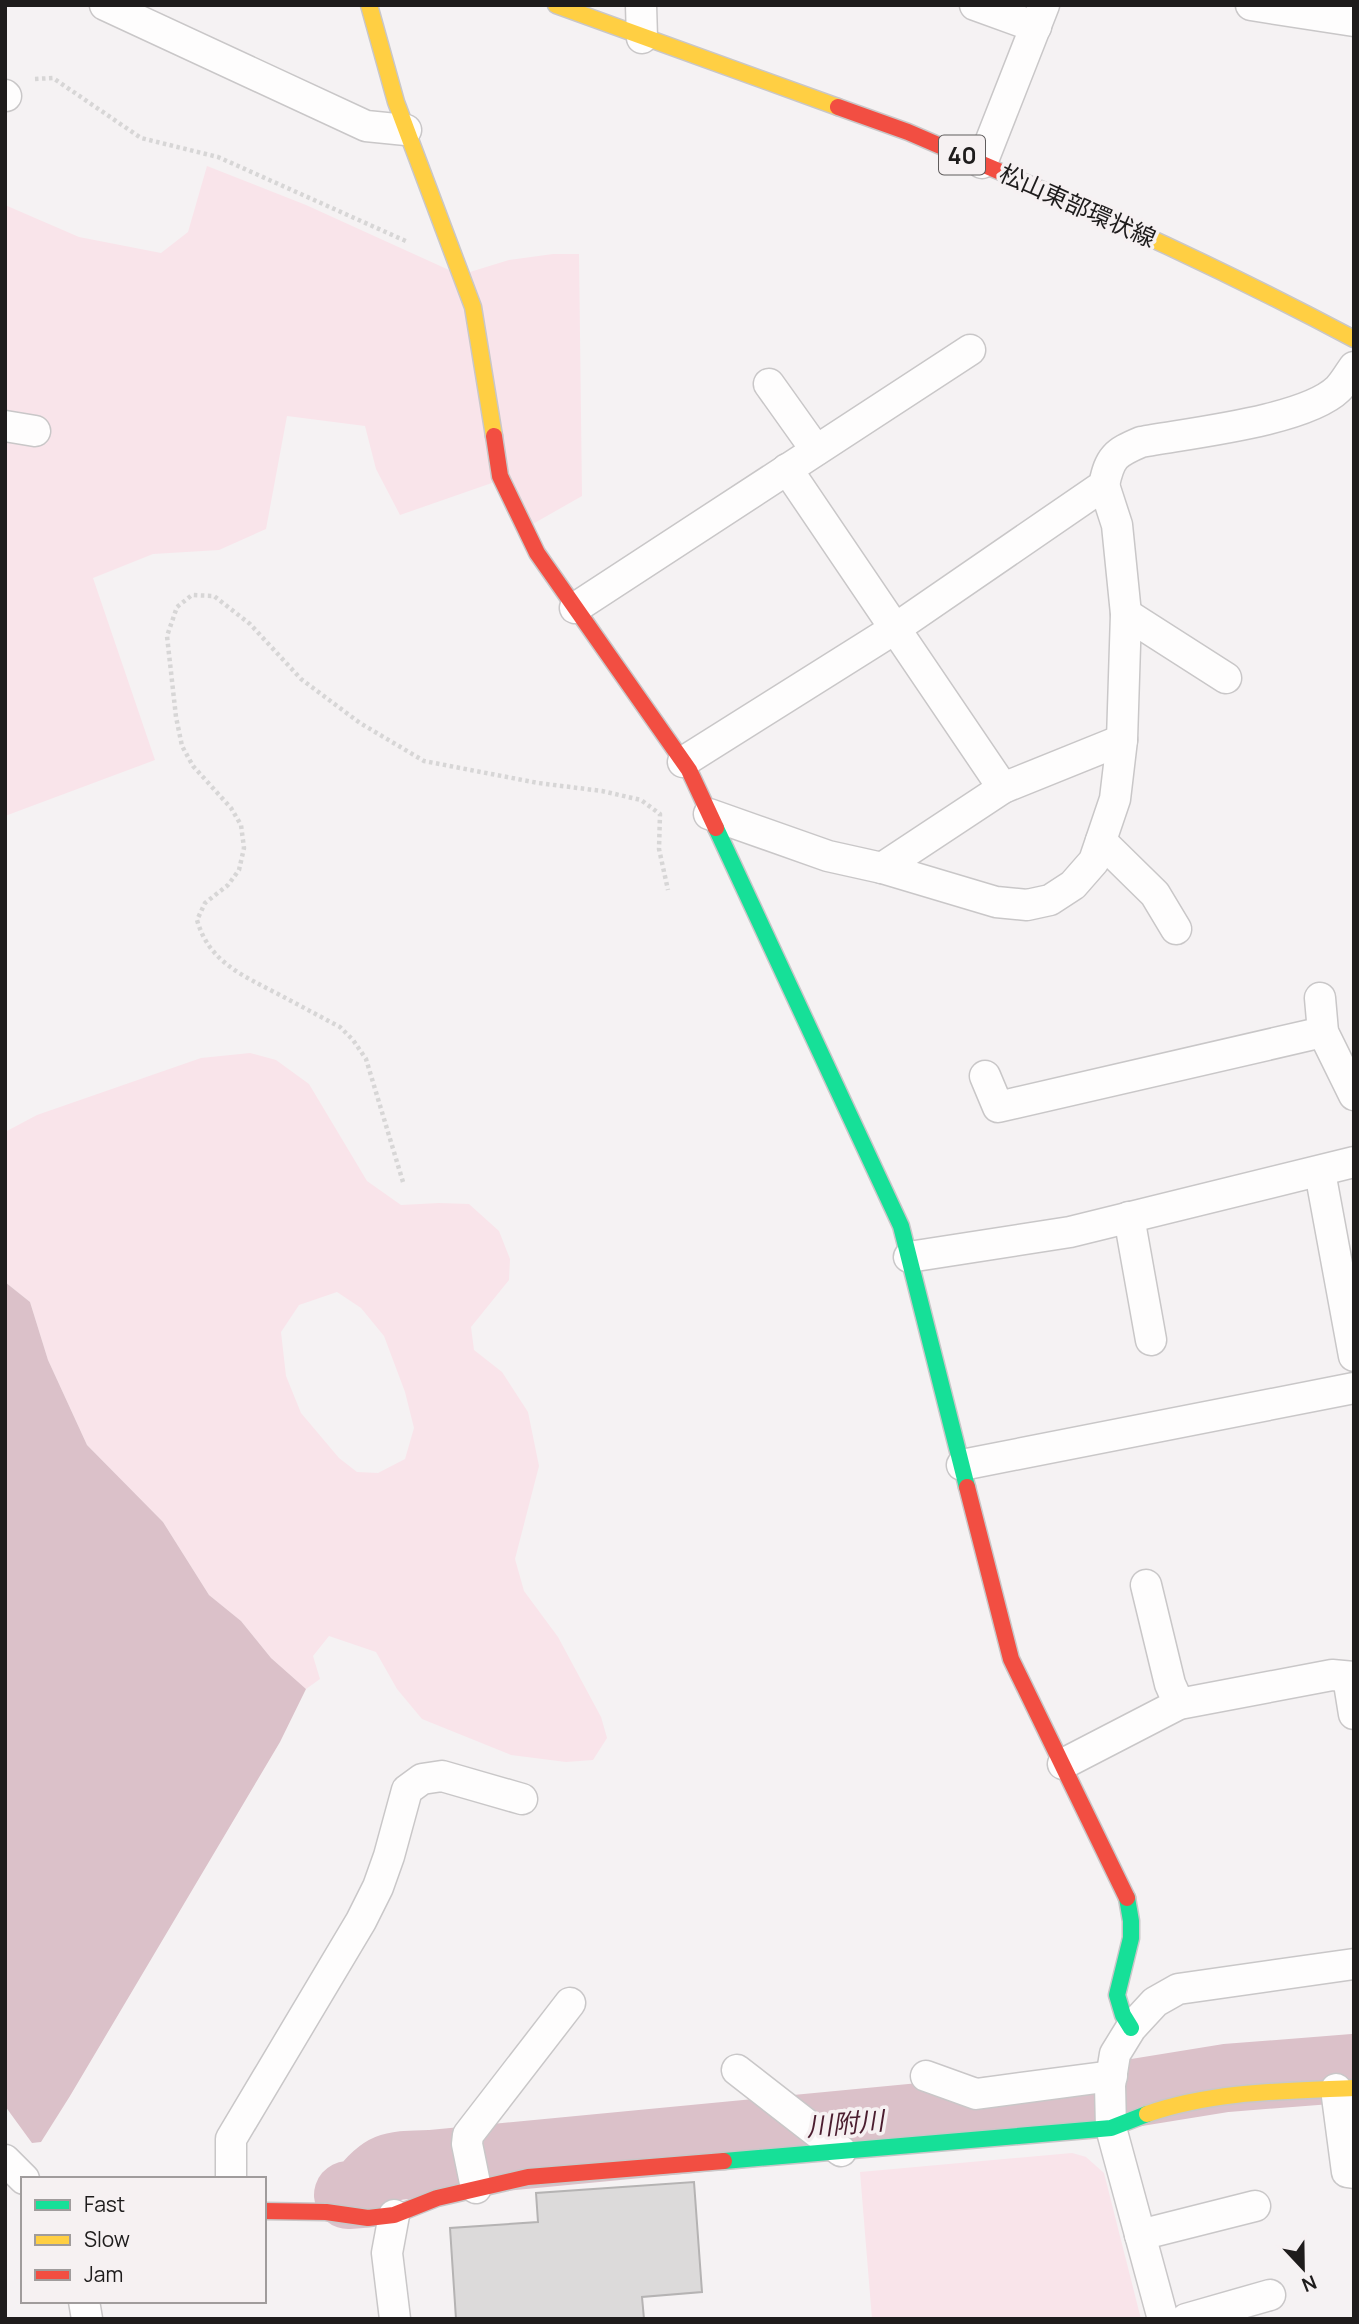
<svg xmlns="http://www.w3.org/2000/svg" width="1359" height="2324" font-family="Manrope,'Noto Sans JP',sans-serif">
<rect width="100%" height="100%" fill="#f5f2f3"/>
<g fill="#f9e4ea" fill-rule="evenodd">
<polygon points="207,166 306,205 449,270 470,272 509,260 553,254 579,254 582,496 531,525 509,477 400,515 376,469 365,426 287,416 266,529 219,550 153,554 93,578 155,760 5,816 5,205 79,237 161,253 188,232"/>
<path d="M250,1053L276,1060L309,1084L367,1181L401,1205L439,1203L469,1204L499,1231L510,1259L509,1280L471,1327L474,1350L502,1372L528,1412L539,1466L515,1559L524,1591L558,1637L601,1717L607,1738L593,1760L566,1762L511,1755L422,1719L397,1689L376,1652L329,1636L313,1656L320,1679L306,1689L271,1658L241,1621L209,1595L163,1522L87,1445L48,1360L30,1302L5,1282V1132L37,1115L201,1058ZM337,1292L361,1308L384,1336L405,1392L414,1428L405,1459L378,1473L357,1472L339,1458L301,1413L286,1376L281,1332L299,1305Z"/>
<polygon points="1072,2153 1086,2157 1104,2173 1141,2319 872,2319 860,2172"/>
</g>
<polygon fill="#dbc1c9" points="5,1282 30,1302 48,1360 87,1445 163,1522 209,1595 241,1621 271,1658 306,1689 280,1742 70,2096 41,2142 32,2143 5,2106"/>
<g fill="none" stroke-linecap="round" stroke-linejoin="round">
<path stroke="#dbc1c9" stroke-width="68" d="M348,2195L361,2194C383,2163 394,2165 430,2164L1078,2102L1226,2078L1354,2068"/>
</g>
<polygon fill="#dcdada" stroke="#b5b3b3" stroke-width="2" points="694,2182 702,2292 642,2297 644,2319 456,2319 450,2228 538,2222 536,2193"/>
<g fill="none" stroke-linecap="round" stroke-linejoin="round">
<g stroke="#c9c7c8" stroke-width="33">
<g id="street">
<polyline points="105,5 366,126 406,130"/>
<polyline points="641,5 642,38"/>
<polyline points="975,5 1036,27"/>
<polyline points="1251,5 1354,21"/>
<polyline points="5,95 6,96"/>
<polyline points="982,163 1044,5"/>
<polyline points="769,384 816,450"/>
<polyline points="5,426 35,431"/>
<polyline points="787,469 1003,788"/>
<polyline points="575,608 970,350"/>
<polyline points="1126,614 1226,678"/>
<path d="M683,762L896,628L1104,485C1110,457 1115,453 1141,442C1189,433 1305,421 1338,389C1344,383 1349,374 1354,367"/>
<polyline points="709,814 828,856 882,868 996,902 1027,905 1050,900 1073,885 1094,861 1115,799 1122,740 1126,614 1117,525 1104,485"/>
<polyline points="1101,841 1155,894 1176,929"/>
<polyline points="882,868 1003,788 1122,740"/>
<polyline points="1320,998 1323,1032 1354,1095"/>
<polyline points="985,1076 998,1107 1323,1032"/>
<polyline points="1320,1172 1354,1356"/>
<polyline points="1129,1217 1151,1340"/>
<polyline points="909,1257 1070,1232 1354,1162"/>
<polyline points="962,1465 1354,1388"/>
<polyline points="1146,1585 1170,1684 1179,1704"/>
<polyline points="1348,1677 1354,1714"/>
<polyline points="1063,1764 1179,1704 1332,1675 1354,1677"/>
<polyline points="737,2070 841,2151"/>
<polyline points="926,2076 976,2094 1112,2076"/>
<polyline points="1336,2089 1347,2172 1354,2173"/>
<polyline points="5,2160 24,2179"/>
<polyline points="231,2179 231,2139 361,1921 378,1887 389,1856 407,1790 422,1779 442,1776 522,1799"/>
<polyline points="476,2188 467,2144 468,2135 570,2003"/>
<polyline points="394,2215 387,2253 395,2319"/>
<polyline points="1140,2235 1255,2206"/>
<polyline points="84,2301 87,2319"/>
<polyline points="1163,2319 1111,2128 1110,2085 1115,2054 1131,2028 1155,2002 1178,1989 1354,1964"/>
<polyline points="1186,2319 1270,2295"/>
</g>
</g>
<g stroke="#c9c7c8" stroke-width="19">
<g id="fast">
<polyline points="716,828 901,1226 967,1487"/>
<polyline points="1127,1898 1131,1921 1131,1938 1117,1995 1123,2015 1131,2028"/>
<polyline points="724,2161 1111,2128 1147,2114"/>
</g>
</g>
<g stroke="#c9c7c8" stroke-width="19">
<g id="slow">
<polyline points="369,5 396,102 473,307 494,436"/>
<polyline points="556,5 838,107"/>
<path d="M1047,192C1152,237 1254,286 1354,339"/>
<path d="M1147,2114C1213,2091 1285,2091 1354,2088"/>
</g>
</g>
<g stroke="#c9c7c8" stroke-width="19">
<g id="jam">
<polyline points="838,107 908,132 1047,192"/>
<polyline points="494,436 500,476 537,553 689,770 716,828"/>
<polyline points="967,1487 1011,1659 1127,1898"/>
<polyline points="264,2211 326,2212 368,2218 394,2215 437,2198 528,2177 724,2161"/>
</g>
</g>
<g stroke="#d7d6d6" stroke-width="4.5" stroke-dasharray="3.5 3.5" stroke-linecap="butt">
<polyline points="35,79 53,78 141,138 218,157 408,242"/>
<path d="M403,1182L366,1059L353,1040L340,1027C319,1016 299,1005 278,994C242,975 209,962 197,920L205,903L228,885L239,870L244,848L241,825L231,808L193,766L182,746L176,717L167,636L177,607L192,595L214,596L250,624L301,679L360,723L424,761L538,783L602,791L641,800L660,814L659,849L668,890"/>
</g>
<use href="#street" stroke="#fefdfd" stroke-width="30"/>
<use href="#fast" stroke="#16e098" stroke-width="16"/>
<use href="#slow" stroke="#ffcf43" stroke-width="16"/>
<use href="#jam" stroke="#f24e42" stroke-width="16"/>
</g>
<g text-anchor="middle" dominant-baseline="central" stroke-width="7" stroke-linejoin="round" paint-order="stroke">
<rect fill="#f6f1f2" stroke="#5f5c5c" stroke-width="2" x="939" y="135.5" width="46" height="39" rx="5"/>
<g font-size="23" font-weight="bold" fill="#1e1c1c">
<text x="962" y="155">40</text>
</g>
<g font-size="24" fill="#1e1c1c" stroke="#f6f1f2">
<text transform="translate(1078 205) rotate(24)">松山東部環状線</text>
</g>
<g font-size="26" font-style="italic" fill="#4b1d2f" stroke="#f6f1f2">
<text transform="translate(845 2123) rotate(-5)">川附川</text>
</g>
</g>
<rect width="1359" height="2324" fill="none" stroke="#1e1c1c" stroke-width="14"/>
<rect x="21" y="2177" width="245" height="126" fill="#f6f1f2" stroke="#a09c9c" stroke-width="2"/>
<rect x="35" y="2200" width="35" height="10" fill="#16e098" stroke="#a09c9c" stroke-width="2"/>
<text x="84" y="2212" font-size="21" fill="#1e1c1c">Fast</text>
<rect x="35" y="2235" width="35" height="10" fill="#ffcf43" stroke="#a09c9c" stroke-width="2"/>
<text x="84" y="2247" font-size="21" fill="#1e1c1c">Slow</text>
<rect x="35" y="2270" width="35" height="10" fill="#f24e42" stroke="#a09c9c" stroke-width="2"/>
<text x="84" y="2282" font-size="21" fill="#1e1c1c">Jam</text>
<g transform="translate(1303 2268) rotate(158)" stroke="#f6f1f2" stroke-width="5" paint-order="stroke">
<path d="M0-5L12 26L0 18L-12 26Z" fill="#1e1c1c"/>
<text y="-10" font-size="19" font-weight="bold" text-anchor="middle" fill="#1e1c1c">N</text>
</g>
</svg>
